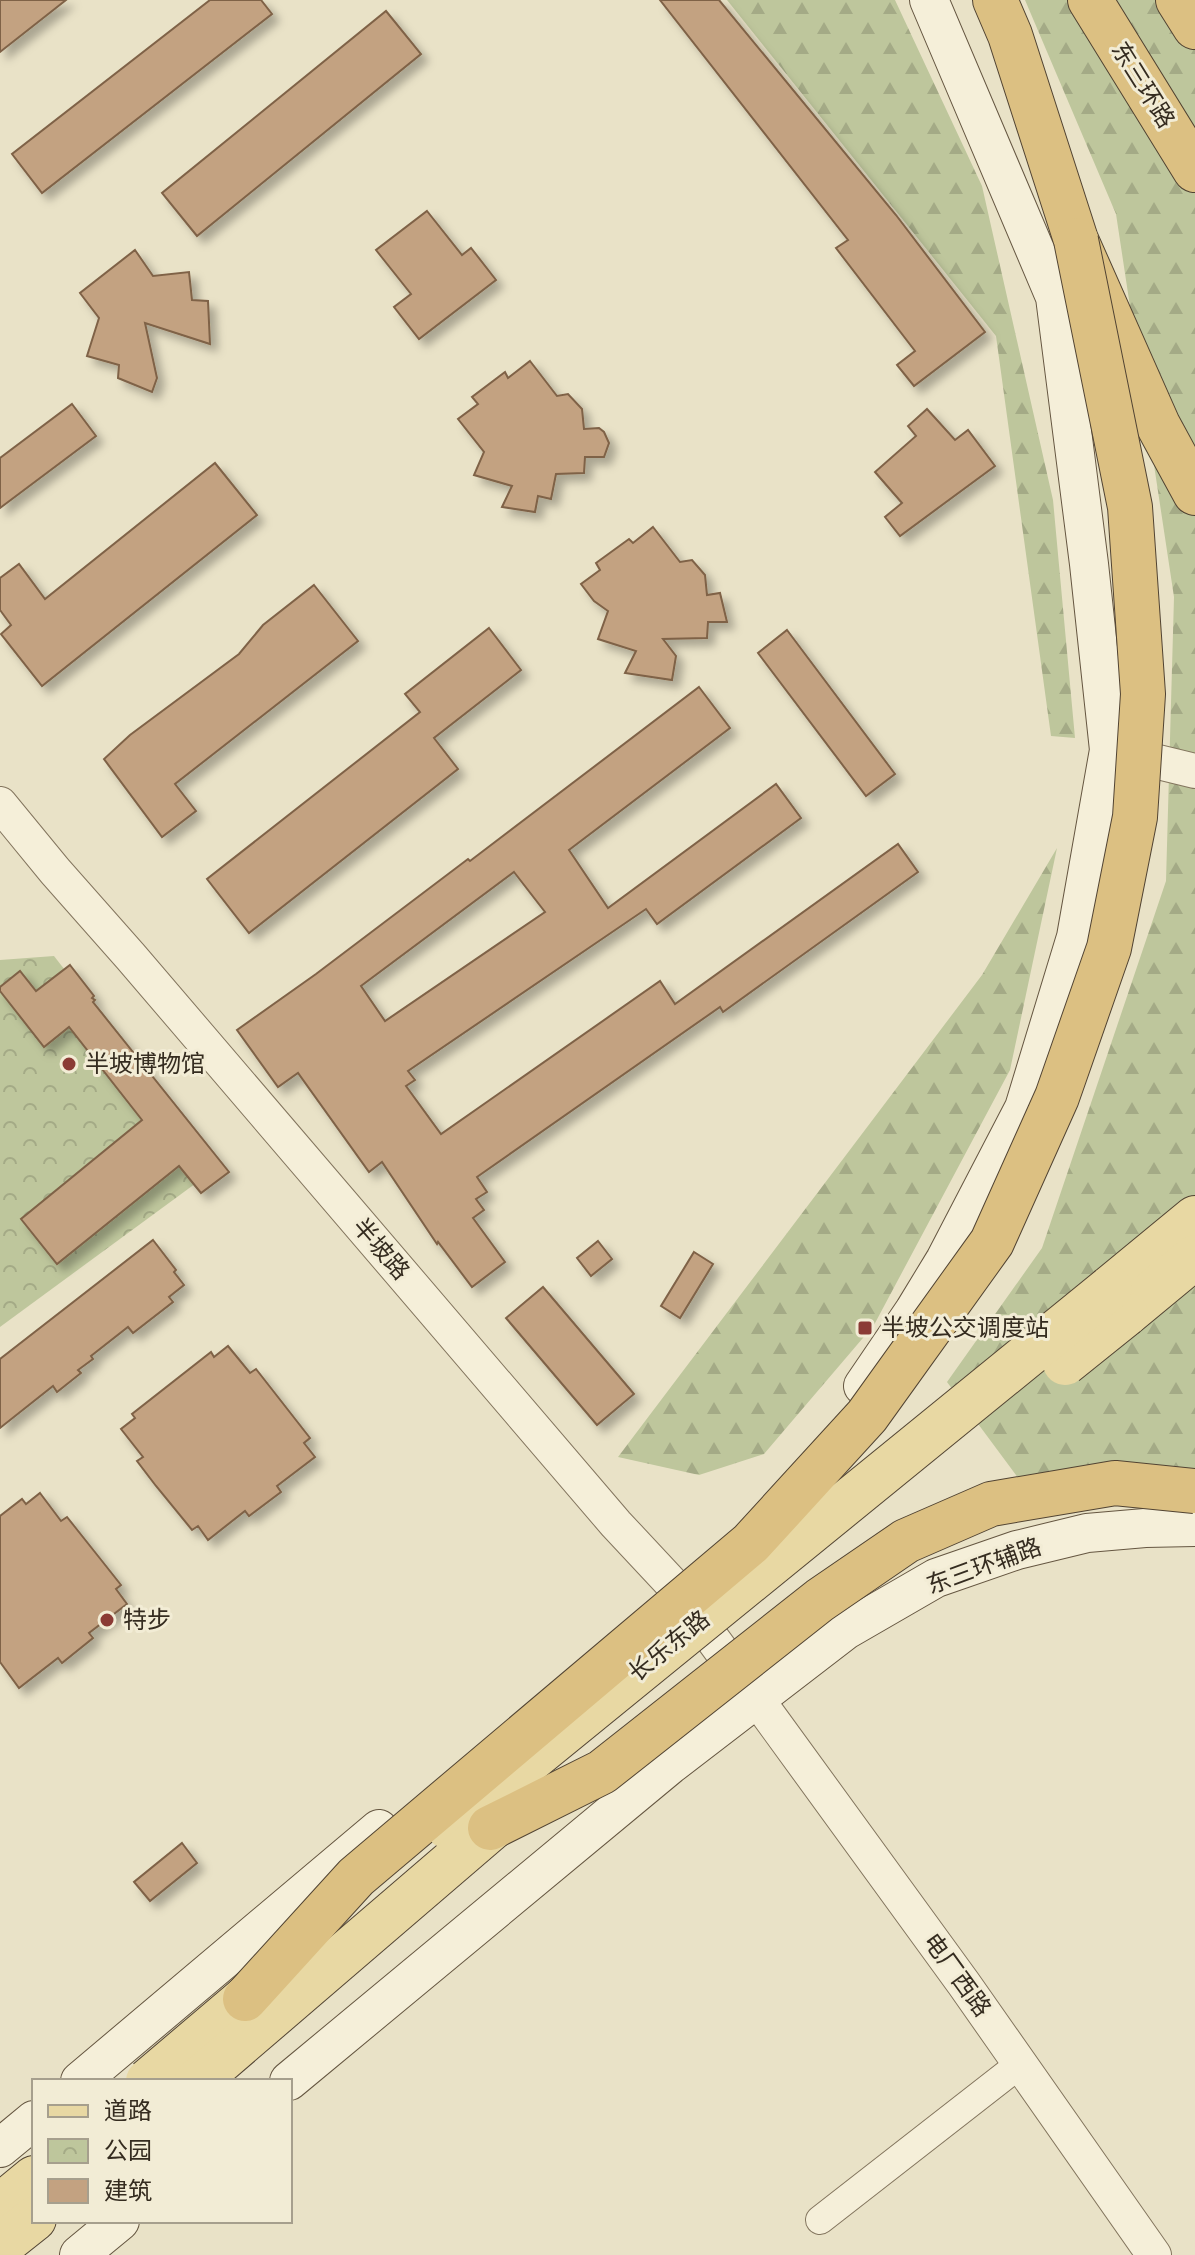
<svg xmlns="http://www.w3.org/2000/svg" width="1195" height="2255" font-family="'Roboto Serif','Noto Sans SC',serif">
<defs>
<pattern id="forest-firs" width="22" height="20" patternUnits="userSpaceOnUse" patternTransform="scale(2)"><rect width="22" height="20" fill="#bec69c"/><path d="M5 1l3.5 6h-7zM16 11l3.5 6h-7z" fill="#a4aa86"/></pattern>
<pattern id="park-crowns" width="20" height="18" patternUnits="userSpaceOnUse" patternTransform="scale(2)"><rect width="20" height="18" fill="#bec69c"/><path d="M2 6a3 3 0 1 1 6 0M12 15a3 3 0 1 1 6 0" fill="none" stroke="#a4aa86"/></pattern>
<filter id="shadow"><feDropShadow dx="7" dy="7" stdDeviation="4" flood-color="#0004"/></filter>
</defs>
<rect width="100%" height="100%" fill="#e9e2c7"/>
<g fill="url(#forest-firs)">
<polygon points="727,0 895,0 982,186 1053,500 1075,738 1051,736 996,336"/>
<polygon points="1025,0 1195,0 1195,1474 1019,1479 947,1382 1042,1248 1166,881 1174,597 1116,214"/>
<polygon points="1057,848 1010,1070 874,1325 764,1454 699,1475 618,1457 982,975"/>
</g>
<polygon fill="url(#park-crowns)" points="54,956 218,1167 0,1327 0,960"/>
<g fill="#c3a281" stroke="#7f6247" stroke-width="2" fill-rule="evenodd" filter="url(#shadow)">
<polygon points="0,0 66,0 0,52"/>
<polygon points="210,0 261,0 272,14 42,193 12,154"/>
<polygon points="660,0 719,0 896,215 985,332 914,386 897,365 915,351 836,248 848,240"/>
<polygon points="386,11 421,54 197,236 162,193"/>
<polygon points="427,211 462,255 471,248 496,280 419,339 394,307 411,294 376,250"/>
<polygon points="135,250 153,276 189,272 192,300 208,301 210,344 145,323 157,378 152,392 118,378 119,365 87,356 99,318 80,293"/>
<polygon points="530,361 557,396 568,394 582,409 584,429 599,428 604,432 609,443 604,457 585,457 584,473 556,474 551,499 538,496 535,512 502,507 512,486 474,475 484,452 458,419 478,404 472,397 505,372 508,378"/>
<polygon points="72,404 96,436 0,508 0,458"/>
<polygon points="927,409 955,440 968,430 995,466 900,536 885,517 902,503 875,472 916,436 908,426"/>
<polygon points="215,463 257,515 42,686 1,634 11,625 0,610 0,578 19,564 45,599"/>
<polygon points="653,527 680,562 692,560 705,575 707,595 720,593 727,622 708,622 707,638 663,639 676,656 672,680 625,673 636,651 598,639 608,611 594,601 581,584 600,570 596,563 629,539 633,543"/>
<polygon points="314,585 358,641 175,784 196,811 162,837 104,759 130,735 239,654 263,625"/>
<polygon points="489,628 521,670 434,738 458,769 249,933 207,879 420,712 405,694"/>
<polygon points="787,630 895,774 866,796 758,653"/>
<path d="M699,687L730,728L569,850L608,908L776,784L801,818L657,924L646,909L408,1071L415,1080L406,1086L441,1134L660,981L675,1004L898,844L918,872L723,1012L720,1007L477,1177L487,1192L476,1199L484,1210L473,1218L505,1262L472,1287L438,1242L437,1244L382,1162L369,1172L298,1073L278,1087L237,1030L316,974L468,859L470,861ZM514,872L545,912L385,1021L361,986Z"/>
<polygon points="70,965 94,996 92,998 95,1000 93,1002 229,1172 201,1193 179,1166 57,1264 21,1219 142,1120 69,1027 44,1047 0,991 0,987 20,971 36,991"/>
<polygon points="153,1240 176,1270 174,1272 184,1285 169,1297 173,1302 133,1333 128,1327 91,1356 93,1359 78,1370 81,1373 57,1392 53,1386 0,1428 0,1359"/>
<polygon points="598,1241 612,1259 591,1276 577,1258"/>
<polygon points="694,1252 713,1264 680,1318 661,1306"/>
<polygon points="543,1287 634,1394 597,1425 506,1318"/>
<polygon points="228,1346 250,1373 256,1369 310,1438 304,1443 315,1457 277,1486 281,1492 249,1516 245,1511 208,1540 198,1526 192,1530 156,1486 137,1461 143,1457 121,1429 135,1418 132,1414 211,1352 214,1357"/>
<polygon points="40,1493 61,1521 67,1517 102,1561 121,1585 116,1589 127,1604 89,1633 93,1638 62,1663 58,1658 19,1688 0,1662 0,1516 22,1499 26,1504"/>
<polygon points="182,1843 197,1863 150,1901 134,1882"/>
</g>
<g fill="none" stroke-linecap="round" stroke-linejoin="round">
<g stroke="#83755e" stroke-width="30">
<polyline id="minor" points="820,2220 1020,2064"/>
</g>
<g stroke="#83755e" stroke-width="36">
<g id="tertiary">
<polyline points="1117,752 1195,771"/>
<polyline points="0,804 55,871 131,957 616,1524 673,1585 756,1698 964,1984 1154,2255"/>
</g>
</g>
<g stroke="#655641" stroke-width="40">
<g id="secondary">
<polyline points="863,1386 914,1311 945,1260 1024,1108 1076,937 1109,750 1089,564 1055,297 929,0"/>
<polyline points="80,2081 379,1829"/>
<polyline points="289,2081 670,1765 846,1630 936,1578 1017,1550 1087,1533 1145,1528 1195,1527"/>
<polyline points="0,2148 34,2120"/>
<polyline points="79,2255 120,2221"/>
</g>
</g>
<g stroke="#514332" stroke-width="46">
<g id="primary">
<polyline points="1110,1288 1195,1218"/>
<polyline points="1126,1314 1195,1257"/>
<polyline points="0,2206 34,2178"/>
<polyline points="0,2246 34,2219"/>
</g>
</g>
<g stroke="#514332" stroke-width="46">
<g id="trunk">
<polyline points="995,0 1010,35 1076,240 1158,425 1195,493"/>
<polyline points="1090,0 1195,170"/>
<polyline points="1178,0 1195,27"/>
</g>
</g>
<use href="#minor" stroke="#f5efd9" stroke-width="28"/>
<use href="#tertiary" stroke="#f5efd9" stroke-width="34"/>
<use href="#secondary" stroke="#f5efd9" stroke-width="38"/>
<use href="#primary" stroke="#e8d8a3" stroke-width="44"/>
<use href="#trunk" stroke="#dcc082" stroke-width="44"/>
<g stroke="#514332" stroke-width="46" stroke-linecap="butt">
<g id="primary-bridge">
<polyline points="1065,1363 1126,1314"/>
<polyline points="448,1827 1110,1288"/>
<polyline points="148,2081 273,1975"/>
<polyline points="197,2081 502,1819"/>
</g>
</g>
<g stroke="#514332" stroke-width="46" stroke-linecap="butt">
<g id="trunk-bridge">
<polyline points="490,1828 602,1772 820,1600 906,1541 991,1504 1115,1483 1195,1491"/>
<polyline points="245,1999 356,1877 751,1543 867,1416 992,1242 1057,1097 1109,948 1135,817 1143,694 1130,507 1076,240"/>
</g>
</g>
<use href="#primary-bridge" stroke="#e8d8a3" stroke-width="44"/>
<use href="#trunk-bridge" stroke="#dcc082" stroke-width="44"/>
</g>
<g fill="#8b3b35" stroke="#f2ecd5" stroke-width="3">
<circle cx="69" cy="1064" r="8"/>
<rect x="857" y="1320" width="16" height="16" rx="4"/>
<circle cx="107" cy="1620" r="8"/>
</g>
<g text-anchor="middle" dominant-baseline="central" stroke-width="6" stroke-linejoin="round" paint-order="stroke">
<g font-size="24" fill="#352c20" stroke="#f2ecd5">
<text transform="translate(1143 85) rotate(58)">东三环路</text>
<text transform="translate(381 1249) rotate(49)">半坡路</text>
<text transform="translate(984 1566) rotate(-20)">东三环辅路</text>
<text transform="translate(669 1646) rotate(-39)">长乐东路</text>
<text transform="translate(957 1975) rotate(54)">电厂西路</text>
</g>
<g font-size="24" fill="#352c20" stroke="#f2ecd5" text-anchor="start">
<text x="85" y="1064">半坡博物馆</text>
<text x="881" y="1328">半坡公交调度站</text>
<text x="123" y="1620">特步</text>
</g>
</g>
<rect x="32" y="2079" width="260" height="144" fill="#f2ecd5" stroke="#a69f8d" stroke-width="2"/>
<rect x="48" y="2105" width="40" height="12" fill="#e8d8a3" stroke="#a69f8d" stroke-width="2"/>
<text x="104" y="2119" font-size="24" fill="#352c20">道路</text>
<rect x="48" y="2139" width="40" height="24" fill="url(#park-crowns)" stroke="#a69f8d" stroke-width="2"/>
<text x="104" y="2159" font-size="24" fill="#352c20">公园</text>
<rect x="48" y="2179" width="40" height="24" fill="#c3a281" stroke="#a69f8d" stroke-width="2"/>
<text x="104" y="2199" font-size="24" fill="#352c20">建筑</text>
</svg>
